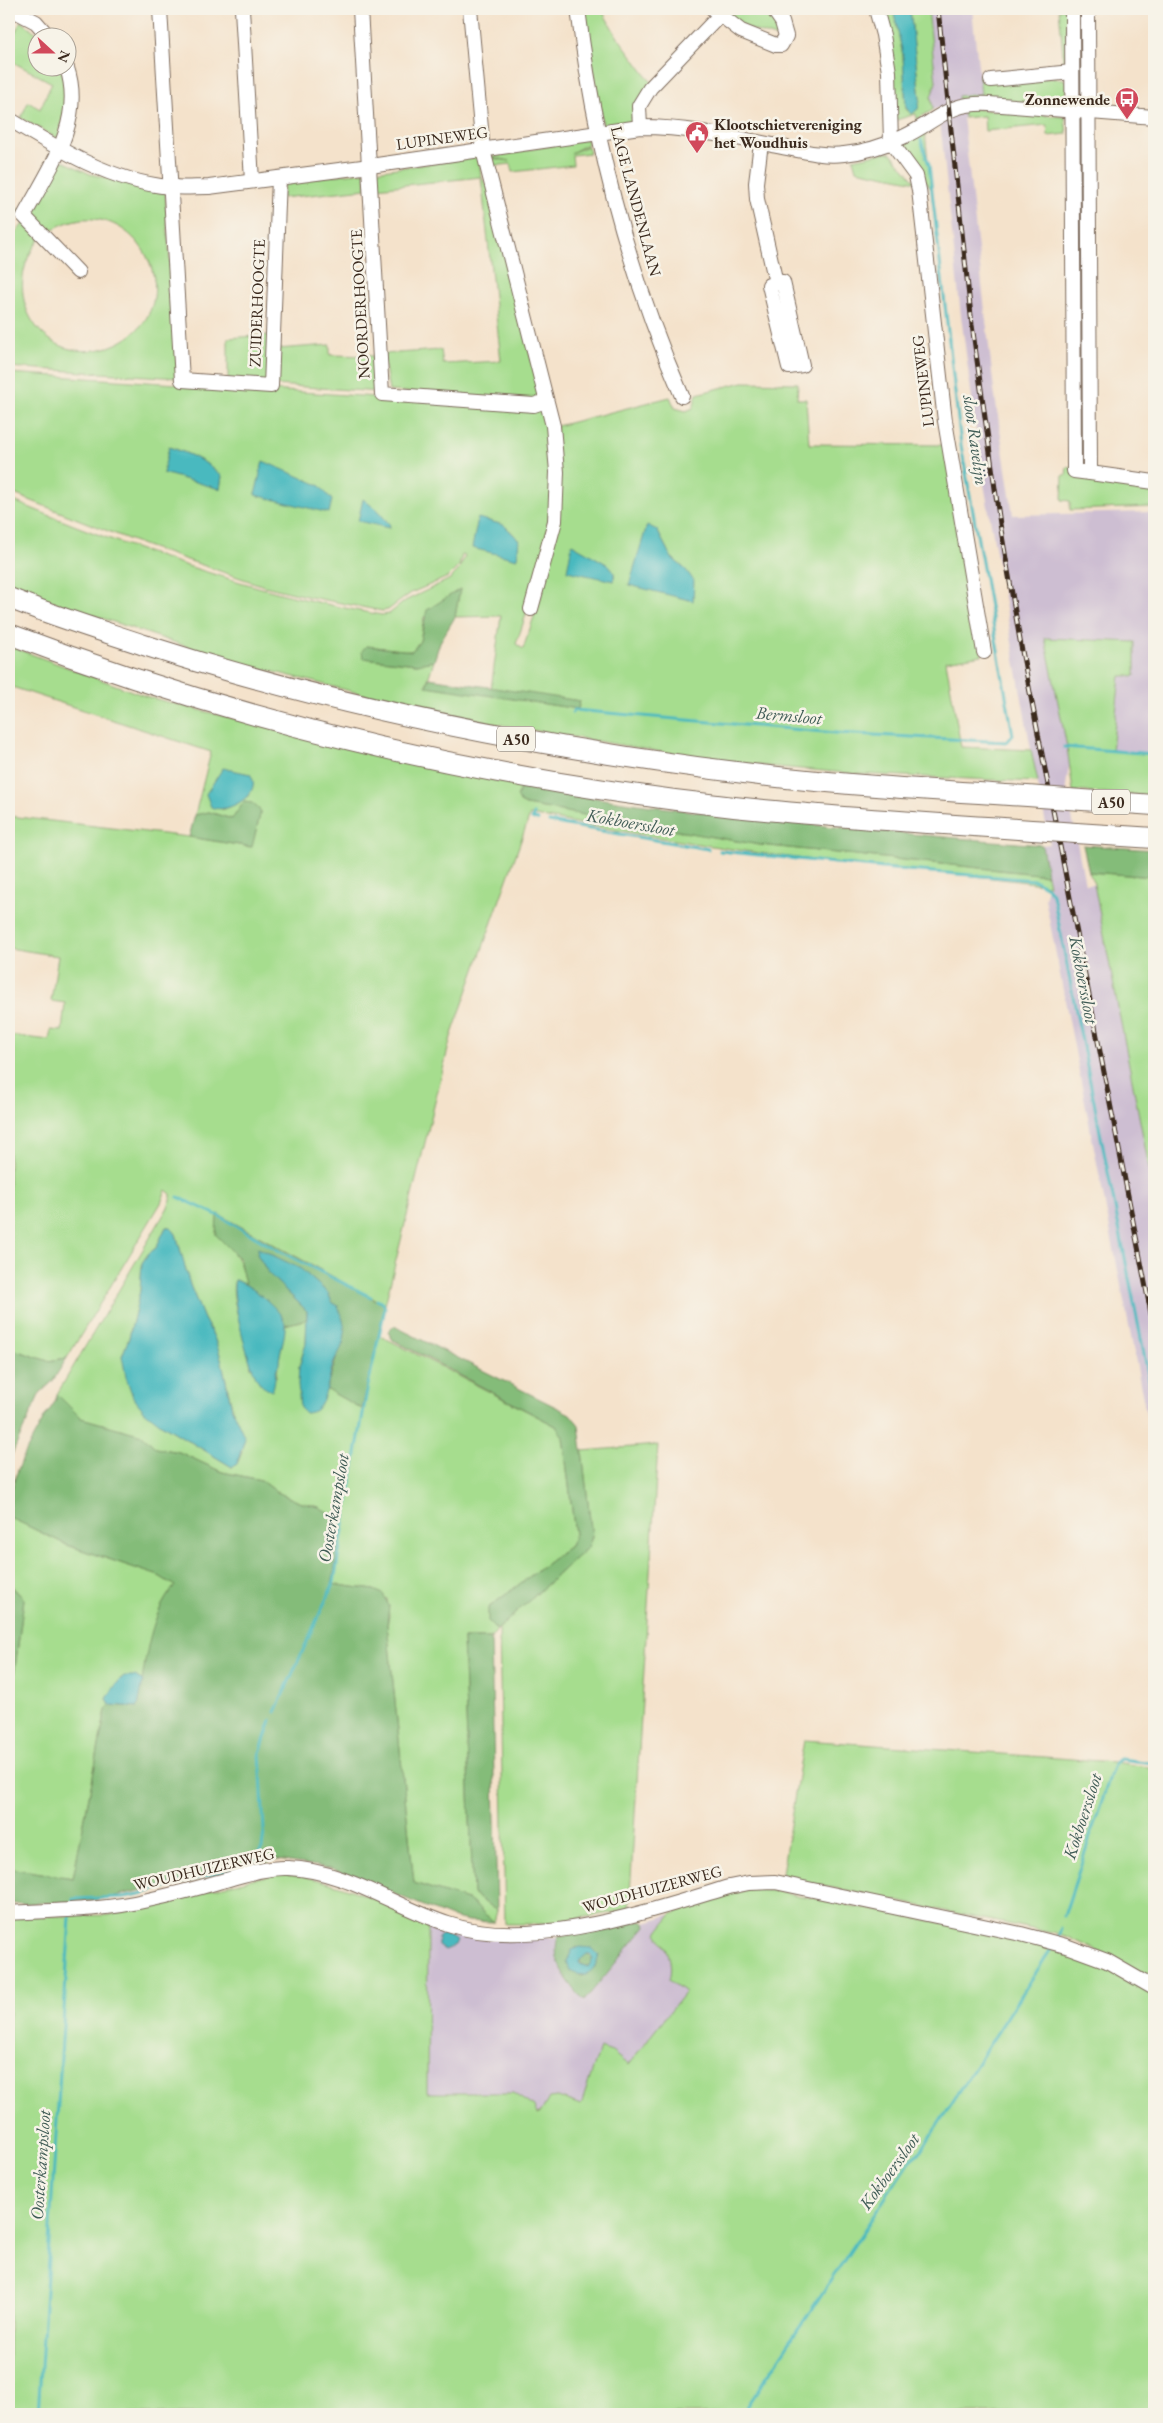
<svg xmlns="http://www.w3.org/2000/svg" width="1163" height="2423" font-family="'EB Garamond',serif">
<rect width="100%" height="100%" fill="#f7f3e8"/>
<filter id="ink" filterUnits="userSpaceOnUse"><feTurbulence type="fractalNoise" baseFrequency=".02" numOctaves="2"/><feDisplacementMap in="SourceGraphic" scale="10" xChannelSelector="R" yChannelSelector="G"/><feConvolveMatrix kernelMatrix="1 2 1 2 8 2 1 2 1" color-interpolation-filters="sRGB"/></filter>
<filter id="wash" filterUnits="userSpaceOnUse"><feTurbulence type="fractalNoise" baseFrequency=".0096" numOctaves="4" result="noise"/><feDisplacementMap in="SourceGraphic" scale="20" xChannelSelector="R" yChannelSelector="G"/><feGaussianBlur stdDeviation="1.12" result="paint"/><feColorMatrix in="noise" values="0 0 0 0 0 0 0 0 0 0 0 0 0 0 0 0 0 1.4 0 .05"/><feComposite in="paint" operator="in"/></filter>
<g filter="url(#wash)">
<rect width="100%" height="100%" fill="#f4e2cb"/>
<g fill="#cdbed2">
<polygon points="928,9 972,9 981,94 958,96 959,100 940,110 938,108 933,110 931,97 936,82"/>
<polygon points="962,108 994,390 1013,515 1154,512 1154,764 1070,758 1066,786 1085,884 1094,884 1154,1193 1154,1454 1045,898 1049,885 1042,845 1050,844 1031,750 981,467 961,316 940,121"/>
<polygon points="672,1914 657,1933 670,1956 672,1970 685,1992 628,2066 612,2052 600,2048 581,2105 558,2097 550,2098 541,2112 537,2113 427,2093 428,1923 478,1939 558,1937 556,1944 584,2001 646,1926 645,1922"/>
</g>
<g fill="#a6dd8e" stroke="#708456" fill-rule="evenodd">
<polygon points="584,9 601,9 617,36 652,83 633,123 603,127"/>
<polygon points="720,9 767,9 780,32 778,38 746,28"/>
<polygon points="880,9 893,9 903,55 906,109 909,112 918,109 920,99 910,9 928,9 936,82 931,97 933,110 917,119 916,114 893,121"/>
<polygon points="1059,9 1067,9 1066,66 1064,66"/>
<polygon points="21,21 42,37 38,38 38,68 61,68 67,98 58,139 21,118 28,102 40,109 52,83 9,60 9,44"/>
<polygon points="979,75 1064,79 1067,83 1066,101 1061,103 1061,105 959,100 958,96 981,94"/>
<polygon points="962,108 1065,117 1067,134 1048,136 1047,125 985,131 984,116 964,118"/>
<polygon points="925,132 931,189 900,145"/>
<polygon points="587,139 588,144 571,153 588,146 590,153 572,155 573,165 513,172 511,164 492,166 490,158 510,161 490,157"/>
<polygon points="887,152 891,153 916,182 856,170 853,159"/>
<polygon points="479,157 481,177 488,186 540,394 536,400 389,391 383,354 441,350 443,364 501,361 481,177 376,188 375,171"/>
<path d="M59,159L90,174L165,191L178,378L9,367V240L25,222L40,239C8,276 21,335 70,349C88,353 106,350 122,341C199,297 126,178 47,233L30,213Z"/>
<polygon points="365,172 366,189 282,198 285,181"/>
<polygon points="22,209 9,229 9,211"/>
<polygon points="270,335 267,383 228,379 228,338"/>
<polygon points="330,345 330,355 376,356 380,392 275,385 277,349"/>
<path d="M9,373L544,408C547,421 552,436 553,450C555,516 538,582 516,644L523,649L543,590L557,426L670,397L675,408L686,411L693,408L697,394L743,382L798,383L797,399H806L809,444L947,445L982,655L946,661L961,747L1031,750L1038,782L858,774L766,766L674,754L496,724L370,696L227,660L9,587V499C129,549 254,593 382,615L389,614L405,601L450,579L458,571L465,556L462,555L459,566L448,577L411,593L388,610L382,611L310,597L264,586L146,546L9,492ZM170,447C190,454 206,461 222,476L220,488L164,473ZM478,519C495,521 517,528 519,547ZM657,530L671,557L686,570L629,585ZM573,545L614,573V581ZM460,589L455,617L501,616L491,689L580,701L578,709L426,685L434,661L417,664L363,658L366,646L412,651L420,641L424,617Z"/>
<polygon points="1067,467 1154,486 1154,507 1070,510 1070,501 1062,500 1063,475 1066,475"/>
<polygon points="1045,638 1135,642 1135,676 1120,676 1112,751 1154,755 1154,796 1073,791 1067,747"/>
<path d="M9,646L148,697L405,762L522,786L519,790L520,802L526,805L760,845L1047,875L1049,885C963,873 875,868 789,857C702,846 616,830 530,815L451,1037L385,1305L218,1214L216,1235C236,1255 239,1255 245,1284L235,1280C227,1295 250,1349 251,1368L276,1377L285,1325L307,1319L306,1343L299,1367L300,1408L315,1410L326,1389L362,1409L377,1334L556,1426L563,1437L575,1534L570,1546L488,1608L494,1628L497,1630L491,1638H463L473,1894L497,1911L494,1922L470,1901L414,1883L387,1625L389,1616L387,1599L374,1590L332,1584L319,1507L299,1502L277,1492L261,1480L222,1472L179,1452L156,1448L142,1435L81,1418L57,1394L167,1209L171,1200V1194L166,1190L161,1203L67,1358L48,1361L12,1349L9,1351V1035L49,1040L51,1030L62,1031L65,1003L51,1001L58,956L9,948V816L189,837L251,847L261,811L232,819L209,812L195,815L211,752L9,686ZM223,769L250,774V795L222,810ZM166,1227H170L176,1234L190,1285L204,1319L214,1337L221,1358L242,1452L237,1464L232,1467L161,1424L122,1356L129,1338L140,1291L142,1263L148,1254L156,1248Z"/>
<polygon points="1089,872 1154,877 1154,1193 1094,884"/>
<polygon points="658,1445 629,1910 544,1924 505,1924 499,1628 588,1547 592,1537 582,1451"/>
<path d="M9,1517L67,1545L159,1576L175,1586C152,1612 149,1648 143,1681L135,1676L121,1678L107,1699L110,1705L106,1710L73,1878L9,1868V1698L11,1699L24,1599L9,1583Z"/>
<polygon points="804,1740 1114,1762 1154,1768 1154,1978 1066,1936 785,1878 782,1873"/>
<path d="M282,1873C337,1880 378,1900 428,1923L427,2093H513L534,2107L537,2114L541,2112L549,2098L558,2097L581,2105L600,2048L612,2052L628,2065L685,1992L669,1980C674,1961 667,1949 657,1933L672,1914L712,1898L753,1889L783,1892C890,1916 1001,1927 1104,1968C1121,1975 1138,1985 1154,1994V2414H9V1917L109,1915L251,1879Z"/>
</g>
<g fill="#84bc79" stroke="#60734c" fill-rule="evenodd">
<polygon points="460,589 455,617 440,642 434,661 417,664 363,658 362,651 366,646 412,651 420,641 427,610"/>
<polygon points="429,678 580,701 578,709 426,686"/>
<path d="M522,786C694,816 868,831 1042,845L1047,875L760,845L526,805L520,802L517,796Z"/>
<polygon points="244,802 252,803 261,811 252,847 189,837 195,815 209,812 232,819"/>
<polygon points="1083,845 1154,850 1154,877 1089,872"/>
<polygon points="217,1214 385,1305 362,1409 326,1389 345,1333 338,1306 332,1302 328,1293 300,1269 261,1249 257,1254 269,1274 307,1311 307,1319 285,1325 281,1316 245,1284 239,1258 216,1235"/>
<polygon points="394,1326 570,1414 579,1425 592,1537 588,1547 497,1630 488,1621 488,1608 570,1546 575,1534 563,1437 556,1426 393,1340 388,1332"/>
<polygon points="12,1349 48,1361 67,1358 52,1382 40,1393 9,1461 9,1351"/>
<path d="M57,1394L81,1418L142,1435L156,1448L179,1452L222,1472L261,1480L277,1492L299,1502L319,1507L343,1521L332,1584L374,1590L383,1594L389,1606L387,1625L414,1883L470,1901L494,1922L468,1921L451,1917L331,1868L277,1860L93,1901L9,1904V1868L73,1878L106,1710L110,1705L138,1707C145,1668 147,1617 175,1586L159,1576L67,1545L9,1517C9,1478 26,1451 44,1418C49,1409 56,1404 57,1394Z"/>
<polygon points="9,1584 24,1599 11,1699 9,1698"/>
<polygon points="463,1638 491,1638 497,1911 473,1894"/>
<path d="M640,1921L645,1922L646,1926L584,2001C569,1982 550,1963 558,1937ZM576,1947L599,1955L595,1967L580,1976Z"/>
<circle cx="586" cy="1960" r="6"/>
</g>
<g fill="#49b9bf" stroke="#42726e" fill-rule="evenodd">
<polygon points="893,9 910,9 920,99 918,109 912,114 906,108 903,55"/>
<path d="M169,447C190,454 206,461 222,476L220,489L163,473Z"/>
<polygon points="263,461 319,485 332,500 329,513 255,495"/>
<polygon points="363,499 378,511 390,525 389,528 358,521"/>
<polygon points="478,518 504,525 519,540 517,559 472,548"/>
<polygon points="647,525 657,530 671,557 686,570 694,581 693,601 629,585"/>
<polygon points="572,544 610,566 614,573 614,581 567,571"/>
<path d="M223,768L250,774C265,794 226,815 211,807L206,794Z"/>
<polygon points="166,1227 170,1227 176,1234 190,1285 204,1319 214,1337 221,1358 232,1409 245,1438 237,1464 232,1467 161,1424 144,1411 133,1397 126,1377 122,1356 129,1338 140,1291 142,1263 148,1254 156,1248"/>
<path d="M258,1248L301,1269L328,1293L332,1302L338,1306C341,1314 345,1324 345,1332C345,1346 337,1354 333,1365C328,1379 327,1399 316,1410C313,1412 308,1413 305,1413L300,1408L298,1384L299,1367L306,1343L307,1311L269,1274L257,1254Z"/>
<path d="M235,1280C249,1284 282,1309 285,1324C286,1337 279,1351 279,1364C274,1371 276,1383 272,1391C267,1389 262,1387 259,1382C250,1371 229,1292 235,1280Z"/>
<path d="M124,1676H135L143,1681L138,1707L110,1705L107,1699C111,1691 118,1681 124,1676Z"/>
<polygon points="443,1934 457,1941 455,1946 445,1950 438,1945 438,1938"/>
<path d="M580,1947L592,1948L599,1955C596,1971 585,1980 570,1971L567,1961L572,1950ZM587,1954H591L593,1959L588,1967L580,1964L579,1961Z"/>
</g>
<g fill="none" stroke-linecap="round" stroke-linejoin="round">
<g stroke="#49b9bf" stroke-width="3">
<polyline points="572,713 574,710 836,733 1007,742 1013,735 961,445 929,165 921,140"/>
<polyline points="1064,747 1154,754"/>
<polyline points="534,814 532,819 538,820"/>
<polyline points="549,822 708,849"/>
<polyline points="720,851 893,869 1034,880 1047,887 1053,895 1154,1404"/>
<polyline points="178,1197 219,1216 279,1251 371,1297"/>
<polyline points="275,1712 334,1582 367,1390 385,1308 383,1303 377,1300"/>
<polyline points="73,1904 73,1899 124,1897 140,1894 251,1864 262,1848 264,1832 260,1753 271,1720"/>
<polyline points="1064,1916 1114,1764 1120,1759 1154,1763"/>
<polyline points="1058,1937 1061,1928"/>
<polyline points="747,2407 911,2159 921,2151 1051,1949"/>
<polyline points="38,2414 70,1917"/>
</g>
</g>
</g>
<g filter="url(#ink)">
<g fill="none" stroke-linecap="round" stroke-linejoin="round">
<g stroke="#7c6a5b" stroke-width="16">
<g id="minor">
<polyline points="11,9 36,22 50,38"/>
<polyline points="160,9 182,380 271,386 279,178"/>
<polyline points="242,9 252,181"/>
<polyline points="360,9 382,394 534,405 546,401"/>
<polyline points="470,9 483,150 553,426 557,472 555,521 531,609"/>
<path d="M578,9C594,141 629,274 682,396"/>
<polyline points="713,9 741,31 776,45 781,45 786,36 782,22 773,9"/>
<polyline points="876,9 883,35 889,72 891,142"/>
<polyline points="1072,9 1074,471 1090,473 1088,9"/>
<path d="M67,68C85,121 48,171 24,216L78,272"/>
<polyline points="991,80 1072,72"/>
<path d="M9,119C58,149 112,182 170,187C183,188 196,187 209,187L370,166L640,127C685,127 728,136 772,145C795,149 820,157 844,154C864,152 884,146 903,137C938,121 946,102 989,104L1154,117"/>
<polyline points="640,127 639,106 650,88 720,15"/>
<polyline points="891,142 916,176 919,190 945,421 984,652"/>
<polyline points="761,143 756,183 757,199 776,283 769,285 789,367 802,365 783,282 776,283"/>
<polyline points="1090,473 1154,482"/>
<path d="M9,1913C55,1910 102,1911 148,1900C171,1895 195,1889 218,1882C241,1876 264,1867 288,1868C345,1870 395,1907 448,1924C530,1952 649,1911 729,1887L749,1883L775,1882L1021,1934L1066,1946L1107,1961L1154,1988"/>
</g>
</g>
<g stroke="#7c6a5b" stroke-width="22">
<g id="highway">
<path d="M9,598C53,616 99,630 144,645C345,710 551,750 760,775C853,786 947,791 1040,797"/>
<path d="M9,634C240,722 487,780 734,807C838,818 943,824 1048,831"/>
<polyline points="1068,799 1154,805"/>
<polyline points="1076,833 1154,838"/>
</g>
</g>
<use href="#minor" stroke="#fff" stroke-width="14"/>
<use href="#highway" stroke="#fff" stroke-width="20"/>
<g stroke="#3b2a1e" stroke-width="5">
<polyline id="rail" points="938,9 972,325 1000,524 1021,646 1154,1329"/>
</g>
<use href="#rail" stroke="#f7f3e8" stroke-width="3" stroke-dasharray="9" stroke-linecap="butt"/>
<g stroke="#7c6a5b" stroke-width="22" stroke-linecap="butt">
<g id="highway-bridge">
<polyline points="1040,797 1068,799"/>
<polyline points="1048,831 1076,833"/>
</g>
</g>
<use href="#highway-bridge" stroke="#fff" stroke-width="20"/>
</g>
</g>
<defs>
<g id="bus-pin" transform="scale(1.25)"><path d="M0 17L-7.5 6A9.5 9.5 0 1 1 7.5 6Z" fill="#d1495b" stroke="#f7f3e8"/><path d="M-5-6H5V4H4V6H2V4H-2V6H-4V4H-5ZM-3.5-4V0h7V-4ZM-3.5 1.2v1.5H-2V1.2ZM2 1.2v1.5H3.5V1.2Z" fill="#fff"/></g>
<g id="civic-pin" transform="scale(1.25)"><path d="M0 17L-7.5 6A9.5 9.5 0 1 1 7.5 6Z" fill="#d1495b" stroke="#f7f3e8"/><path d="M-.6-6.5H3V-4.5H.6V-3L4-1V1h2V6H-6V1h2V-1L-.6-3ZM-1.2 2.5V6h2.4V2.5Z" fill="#fff"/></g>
</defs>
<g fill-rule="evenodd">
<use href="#bus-pin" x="1127" y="99"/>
<use href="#civic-pin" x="697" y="133"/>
</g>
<g text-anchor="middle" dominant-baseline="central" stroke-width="5" stroke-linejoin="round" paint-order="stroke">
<g fill="#f7f3e8" stroke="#73665b" stroke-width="1">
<rect x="497" y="726.5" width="38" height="25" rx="4"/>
<rect x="1092" y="789.5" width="38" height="25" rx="4"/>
</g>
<g font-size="15" font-weight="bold" fill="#3b2a1e">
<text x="516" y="739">A50</text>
<text x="1111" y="802">A50</text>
</g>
<g font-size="16" font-weight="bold" fill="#3b2a1e" stroke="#f7f3e8" text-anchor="end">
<text x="1110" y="99">Zonnewende</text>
<text x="714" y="124" text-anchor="start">Klootschietvereniging<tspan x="714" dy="18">het Woudhuis</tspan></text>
</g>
<g font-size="16" fill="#3b2a1e" stroke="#f7f3e8">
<text transform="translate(442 138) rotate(-8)">LUPINEWEG</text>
<text transform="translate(636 201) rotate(75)">LAGE LANDENLAAN</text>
<text transform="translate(257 303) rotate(-88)">ZUIDERHOOGTE</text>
<text transform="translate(360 304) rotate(-93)">NOORDERHOOGTE</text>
<text transform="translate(923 381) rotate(-97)">LUPINEWEG</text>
<text transform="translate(204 1869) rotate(-13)">WOUDHUIZERWEG</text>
<text transform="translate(652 1889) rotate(-15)">WOUDHUIZERWEG</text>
</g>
<g font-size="18" font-style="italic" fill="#405c56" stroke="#f7f3e8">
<text transform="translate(976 440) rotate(82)">sloot Ravelijn</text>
<text transform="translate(789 715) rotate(5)">Bermsloot</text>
<text transform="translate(631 822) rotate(10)">Kokboerssloot</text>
<text transform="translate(1084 980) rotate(79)">Kokboerssloot</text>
<text transform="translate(333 1508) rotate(-80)">Oosterkampsloot</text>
<text transform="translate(1082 1816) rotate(-72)">Kokboerssloot</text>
<text transform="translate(40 2165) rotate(-86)">Oosterkampsloot</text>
<text transform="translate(889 2171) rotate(-54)">Kokboerssloot</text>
</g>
</g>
<rect width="1163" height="2423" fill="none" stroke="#f7f3e8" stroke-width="30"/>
<g transform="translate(52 52) rotate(111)"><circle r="24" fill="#f7f3e8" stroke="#aca397"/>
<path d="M0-4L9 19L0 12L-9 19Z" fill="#d1495b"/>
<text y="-8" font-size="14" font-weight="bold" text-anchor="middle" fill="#3b2a1e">N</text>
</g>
</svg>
